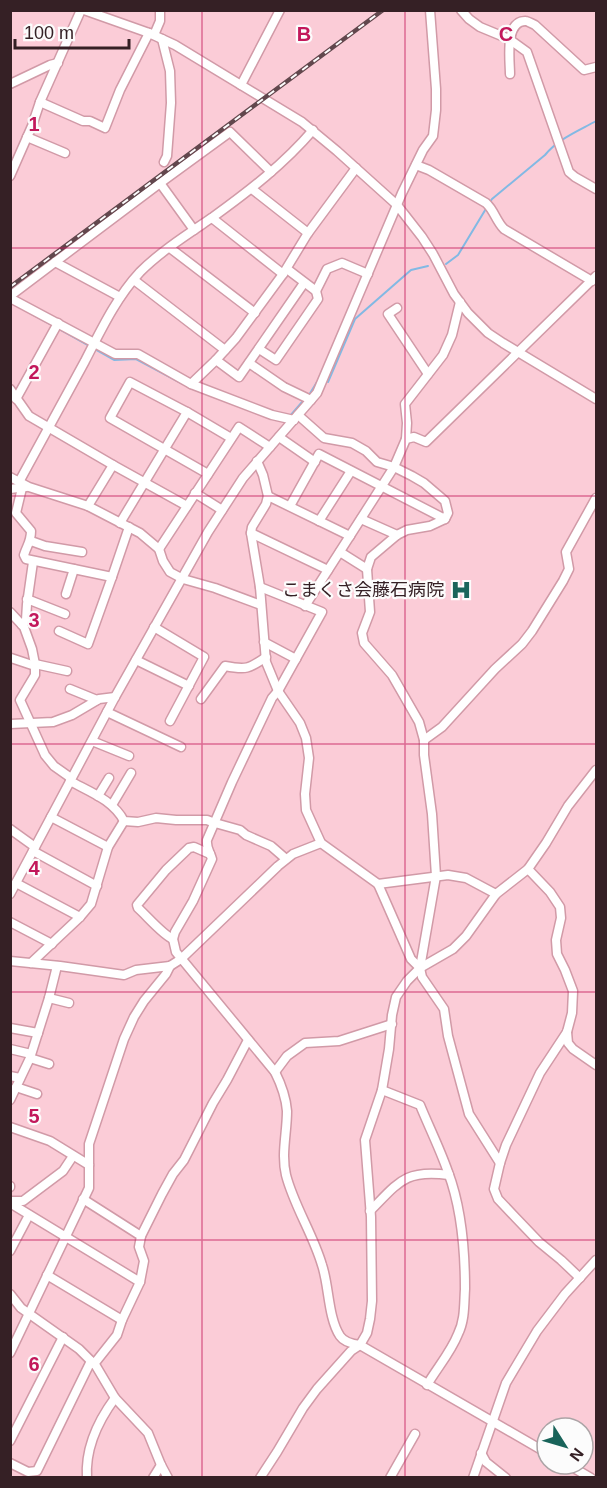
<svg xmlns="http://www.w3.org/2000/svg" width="607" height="1488" font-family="Helvetica,'Noto Sans JP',sans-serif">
<rect width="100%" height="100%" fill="#fbccd7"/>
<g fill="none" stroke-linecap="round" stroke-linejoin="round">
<g stroke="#82b9e4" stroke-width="2">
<path d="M490,202L492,199L545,155C558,139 578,131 596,121"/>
<polyline points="446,264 458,255 487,207"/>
<polyline points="30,313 54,326"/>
<polyline points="59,329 114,360 136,359 183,384"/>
<polyline points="328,382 355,319 411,270 428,266"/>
<polyline points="309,395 317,382"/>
<polyline points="290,416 303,401"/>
</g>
<g stroke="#d19aa7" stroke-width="11">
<g id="minor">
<polyline points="84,10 149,33 175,45 302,122 337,151 397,205 422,237 433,254 454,294 468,313 488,333 503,343 596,399"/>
<polyline points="461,10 469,19 480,27 509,39 527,52 569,172 575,177 596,189"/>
<polyline points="154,35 160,21 160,10"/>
<polyline points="162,39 170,71 171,103 167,156 164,162"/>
<path d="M510,74C510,61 504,20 526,21C527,21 535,25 535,25L584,70L596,67"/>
<polyline points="10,84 50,65 58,63"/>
<polyline points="241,85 280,10"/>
<polyline points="40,102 83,121 90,121 105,128 120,90 149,33"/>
<polyline points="27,137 65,153"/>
<path d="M416,165L429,170L486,203C494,210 496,221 504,229L592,281"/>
<polyline points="10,176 32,126 40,102 81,10"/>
<polyline points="160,183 194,230"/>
<polyline points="252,189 308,233"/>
<polyline points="212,218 283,274"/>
<polyline points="170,248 255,313"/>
<polyline points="55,262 120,297"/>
<polyline points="134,280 225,350"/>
<polyline points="316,291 327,269 342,263 368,274"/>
<polyline points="10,296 160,183 230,132 271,172"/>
<polyline points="10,298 115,354 138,354 191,384 272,415 294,420"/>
<polyline points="397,308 388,314 428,374"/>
<polyline points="259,349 276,360 318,299 316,291 287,269"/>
<polyline points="216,360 239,377 304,283"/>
<polyline points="249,363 284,387 311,400"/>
<polyline points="191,384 216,360 236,338 283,274 308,233 356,168"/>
<polyline points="10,389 29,416 113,465"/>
<polyline points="16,399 58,323"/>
<polyline points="298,415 324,438 352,443 366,451 377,462 394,467 412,476 424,483 445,501 448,513 445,519 430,526 407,530 397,535 371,557 367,569 370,612 362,633 364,643 392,675 419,722 424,740"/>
<polyline points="279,437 315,462"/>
<polyline points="406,439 407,423 405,404 443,355 452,335 460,302"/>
<polyline points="257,461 263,475 268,496 266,504 252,527 251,533 260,587 266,662 278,691 300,723 306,738 309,758 305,794 306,810 321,843 378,884 411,959 420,968"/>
<polyline points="208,474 110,418 130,382 187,412 231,438"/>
<polyline points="10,477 29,487 88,506 140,533 159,549 163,561 170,572 183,579 215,588 261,605"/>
<path d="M19,482C41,442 63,402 85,361C101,330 116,298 140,272C161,251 188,234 213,217C249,191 284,164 313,130"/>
<path d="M22,488L16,513L31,531C31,542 27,545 24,555L26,559L112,577"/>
<polyline points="10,489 26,487"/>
<polyline points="195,493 222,510"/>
<polyline points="268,496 350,536"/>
<polyline points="88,506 113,465 187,506"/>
<polyline points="290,506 319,454 445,519"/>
<polyline points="361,519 397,535"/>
<polyline points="319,521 351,471"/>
<polyline points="120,523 187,412"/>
<polyline points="251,533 328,570"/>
<polyline points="31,541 45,546 82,552"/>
<polyline points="159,549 239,427 270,447"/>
<polyline points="340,552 367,569"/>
<path d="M260,587L322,612L278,691L272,698L232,782L207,840C206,848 210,852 212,859L193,901L175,932L173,939L176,952L275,1072C281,1084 286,1098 287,1111C287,1133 281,1154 286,1175C294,1206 313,1234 322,1265C329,1285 328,1318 340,1336C344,1342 352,1344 360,1345L547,1453"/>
<polyline points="66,594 74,569"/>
<polyline points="27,599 65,614"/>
<polyline points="305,606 394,467 406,439 414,437 426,442 596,276"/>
<polyline points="10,612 24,627 32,649 35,664 35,675 20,700 45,755 54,766 71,778"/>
<polyline points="22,625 26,620 27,604 33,562"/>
<polyline points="154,627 204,657 170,721"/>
<polyline points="59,631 88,644 112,577 129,527"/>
<polyline points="264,642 296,659"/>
<polyline points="11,658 35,666"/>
<polyline points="136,660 189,686"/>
<polyline points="35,664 67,671"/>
<polyline points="70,689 97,700"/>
<path d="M201,699L225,666C246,670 249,669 266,657"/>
<polyline points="107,712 181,747"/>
<polyline points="10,724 53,722 72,715 99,699 115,697"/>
<polyline points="92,741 129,756"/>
<path d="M70,781C90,792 113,800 124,821L138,822L156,818L176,820H207L215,823L240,830L246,835L271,846L286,859"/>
<polyline points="98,796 109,778"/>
<polyline points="112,805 131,773"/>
<polyline points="51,817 108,847"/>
<polyline points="10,829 35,847"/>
<polyline points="33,851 97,886"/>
<polyline points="528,869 550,892 560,907 561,918 556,940 557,954 565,970 573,991 572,1013 567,1032 540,1073 506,1145 500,1163 494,1189 498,1199 516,1218 539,1242 561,1260 580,1278"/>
<polyline points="16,883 80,917"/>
<polyline points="378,884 448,875 466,878 496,894"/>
<polyline points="10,894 115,697 208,532 243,478 317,393 402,193 423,150 433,136 436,110 436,89 430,10"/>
<polyline points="10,922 52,944"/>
<path d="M173,939C163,935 147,916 138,908L137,905L166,870L189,848L194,847L210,854"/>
<polyline points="10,961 60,966 124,975 136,970 170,966 181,959 278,866 293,854 321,843"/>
<polyline points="31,963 80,917 91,904 108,847 124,821"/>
<polyline points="49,998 69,1003"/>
<polyline points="10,1028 38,1033"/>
<polyline points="567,1032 568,1043 573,1049 596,1065"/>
<polyline points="10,1049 31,1054"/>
<polyline points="30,1058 49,1064"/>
<polyline points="275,1072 287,1056 305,1043 339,1041 392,1024"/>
<polyline points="10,1076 20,1078"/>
<polyline points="16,1087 37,1094"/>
<path d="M382,1090L420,1105C429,1127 440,1149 448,1172C462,1209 465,1250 465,1289C464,1304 465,1320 458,1334C451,1352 437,1368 427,1385"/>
<polyline points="10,1100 30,1058 49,998 57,966"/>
<polyline points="10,1127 50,1141 89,1165"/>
<polyline points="500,1163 469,1114 448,1036 444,1009 422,977 420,968 436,876 432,814 424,755 424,740 442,727 495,669 522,644 532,631 563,581 569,569 566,552 596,498"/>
<polyline points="10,1186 10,1187"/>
<polyline points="83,1199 141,1236 139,1247 144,1261 140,1282 122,1320 117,1335 94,1364"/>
<polyline points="10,1201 23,1201 63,1171 73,1156"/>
<polyline points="10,1203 140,1282"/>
<path d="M370,1211C399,1182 405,1169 449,1175"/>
<polyline points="141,1236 162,1194 173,1174 184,1160 213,1103 227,1080 248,1040"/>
<polyline points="10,1251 29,1215"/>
<polyline points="47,1275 122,1320"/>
<polyline points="10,1294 21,1308 79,1349 96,1366 115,1398 148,1433 161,1465 168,1478"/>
<polyline points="10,1353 89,1188 89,1144 124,1039 134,1017 144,1001 166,974 170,966"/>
<polyline points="10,1441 63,1337"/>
<polyline points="481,1453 486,1462 506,1478"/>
<polyline points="10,1463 28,1472 37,1471 91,1361"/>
<polyline points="567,1464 591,1478"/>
<path d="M87,1478C85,1448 98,1421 115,1398"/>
<polyline points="153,1478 161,1465"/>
<polyline points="260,1478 277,1452 303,1408 317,1389 351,1351 360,1345 367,1333 370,1319 372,1301 371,1217 365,1140 382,1090 389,1049 392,1015 396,997 407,981 420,968 453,949 466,936 496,894 528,869 546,843 568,806 596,770"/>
<polyline points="390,1478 415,1434"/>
<polyline points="473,1478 506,1383 537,1331 565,1294 596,1260"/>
</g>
</g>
<use href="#minor" stroke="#fff" stroke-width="8"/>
<g stroke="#62474d" stroke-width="4.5">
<polyline id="rail" points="10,287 383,10"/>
</g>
<use href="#rail" stroke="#fcfcfc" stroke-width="2" stroke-dasharray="7" stroke-linecap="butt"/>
</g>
<path fill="none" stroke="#c2185b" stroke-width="1.5" stroke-opacity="0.55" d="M202,10V1478M405,10V1478M10,248H596M10,496H596M10,744H596M10,992H596M10,1240H596"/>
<defs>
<g id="hospital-bare" transform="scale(1.62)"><path d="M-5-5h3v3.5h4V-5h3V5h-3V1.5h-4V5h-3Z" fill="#19645a" stroke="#fcfcfc" stroke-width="2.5" paint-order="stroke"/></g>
</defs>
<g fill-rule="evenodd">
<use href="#hospital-bare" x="461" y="590"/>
</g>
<g text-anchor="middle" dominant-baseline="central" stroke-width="4.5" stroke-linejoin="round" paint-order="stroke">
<g font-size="18" fill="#352025" stroke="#fcfcfc" text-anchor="end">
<text x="444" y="590">こまくさ会藤石病院</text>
</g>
</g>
<g font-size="20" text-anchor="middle" font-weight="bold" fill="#c2185b" stroke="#fcfcfc" stroke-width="4.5" stroke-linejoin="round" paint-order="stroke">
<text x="304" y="41">B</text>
<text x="506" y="41">C</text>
<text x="34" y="131">1</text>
<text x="34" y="379">2</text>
<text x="34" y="627">3</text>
<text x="34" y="875">4</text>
<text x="34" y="1123">5</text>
<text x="34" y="1371">6</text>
</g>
<rect width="607" height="1488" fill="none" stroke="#352025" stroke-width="24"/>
<g transform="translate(565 1446) rotate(127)"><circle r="28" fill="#fcfcfc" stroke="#aca4a6" stroke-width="1.5"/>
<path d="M0-4.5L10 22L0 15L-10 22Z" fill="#19645a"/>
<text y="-9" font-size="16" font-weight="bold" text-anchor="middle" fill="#352025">N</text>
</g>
<path d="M15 39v9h114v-9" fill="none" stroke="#352025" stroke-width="3"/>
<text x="24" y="39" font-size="18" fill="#352025" stroke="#fcfcfc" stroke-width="4.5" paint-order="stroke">100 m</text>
</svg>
